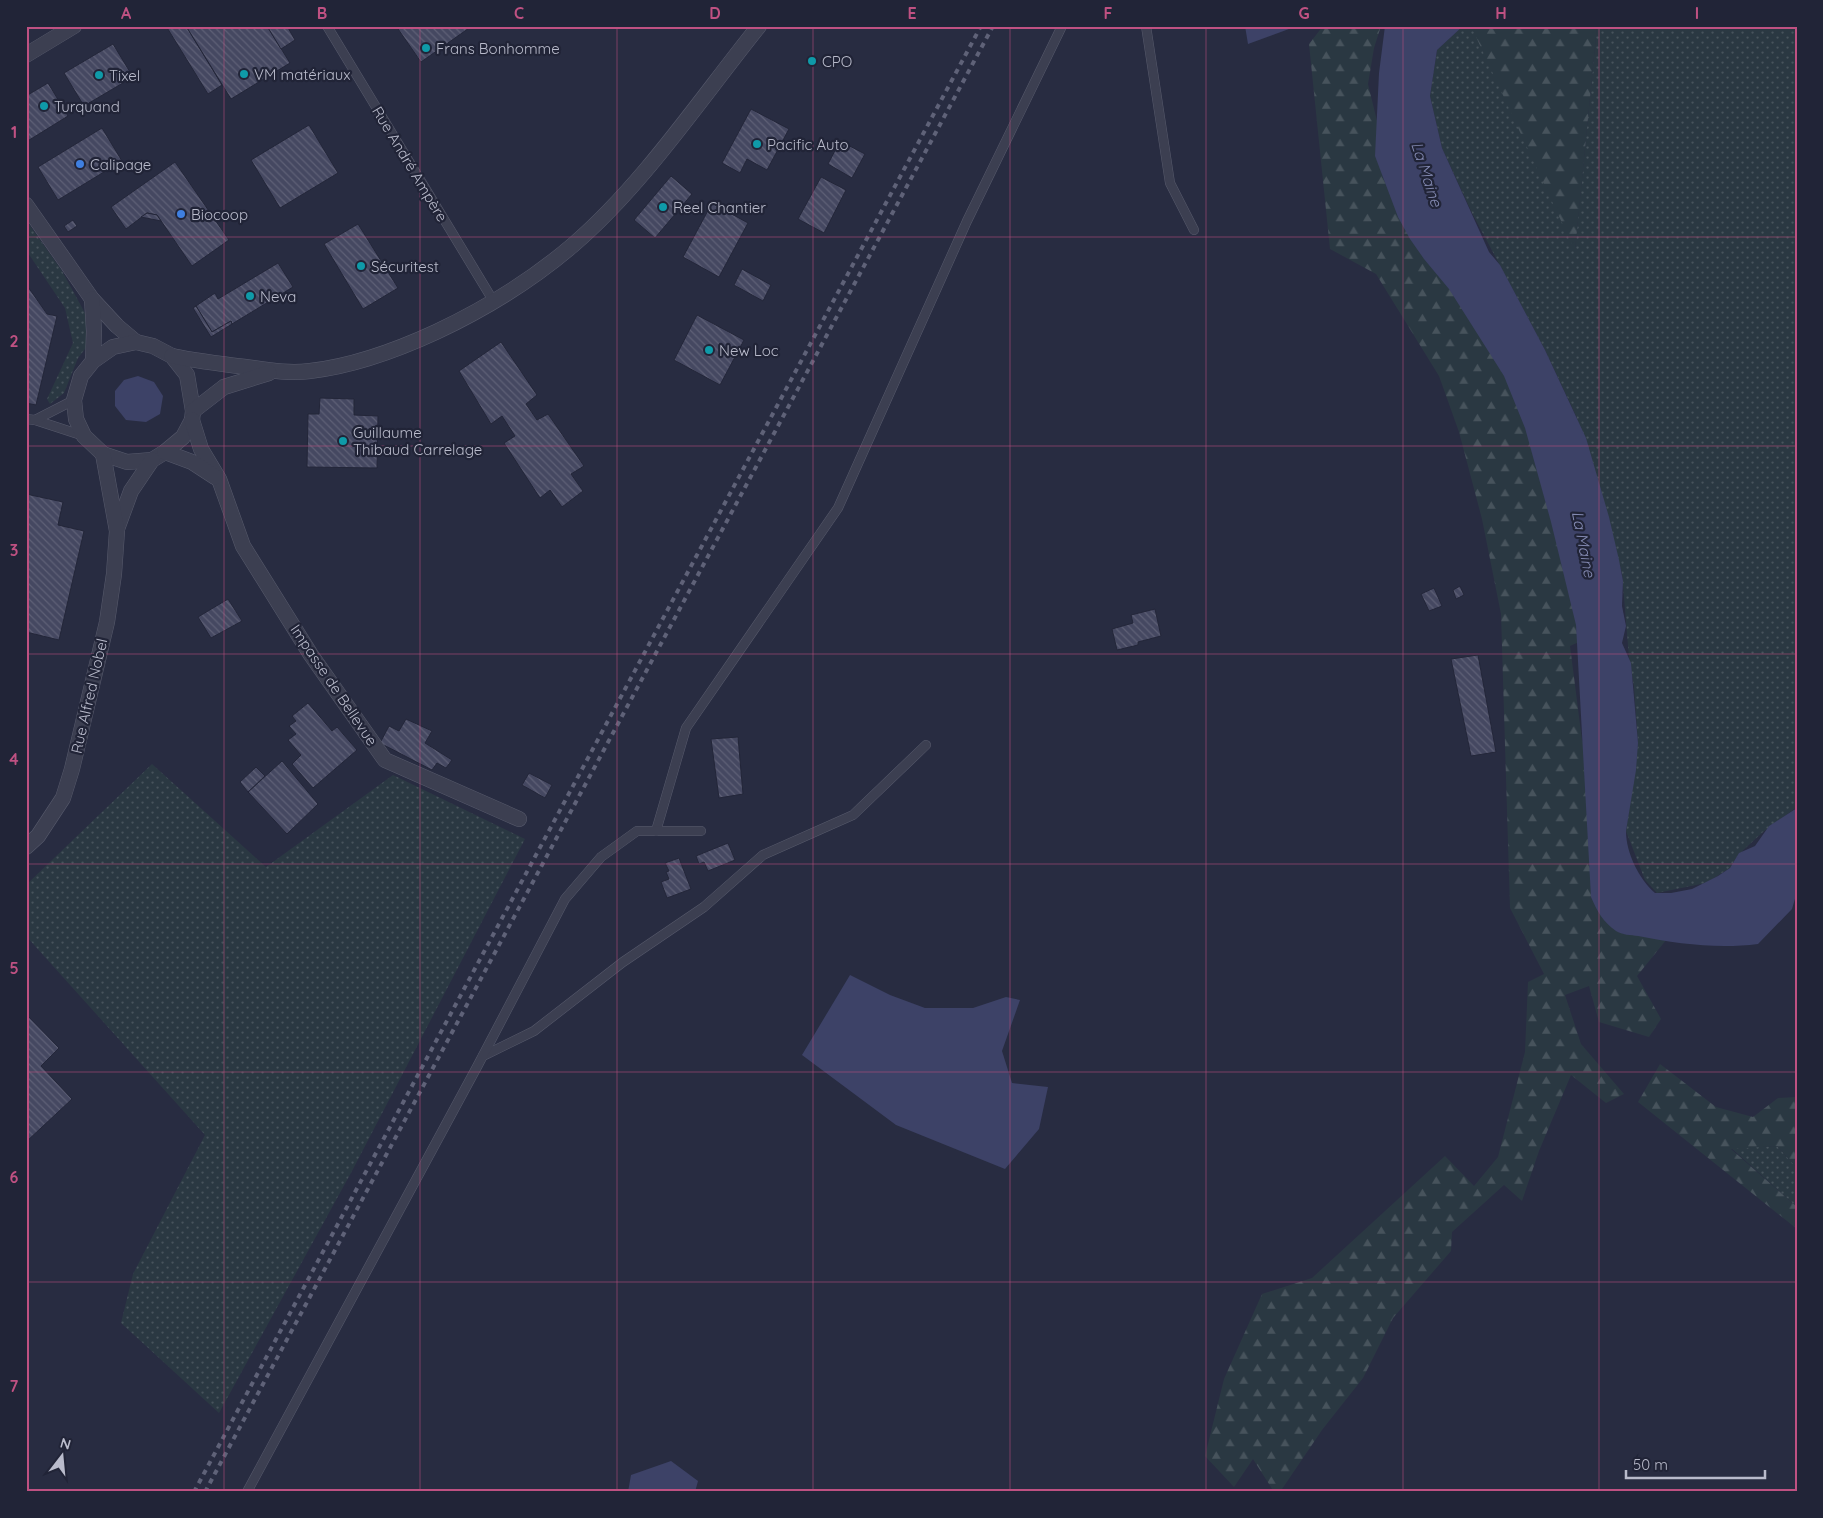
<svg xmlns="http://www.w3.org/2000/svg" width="1823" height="1518" font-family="Quicksand,sans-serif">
<defs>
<pattern id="grass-dots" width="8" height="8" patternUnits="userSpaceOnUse" patternTransform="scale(1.25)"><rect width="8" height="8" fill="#2a3842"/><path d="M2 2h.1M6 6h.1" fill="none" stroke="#47535c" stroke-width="1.8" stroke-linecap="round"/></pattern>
<pattern id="forest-firs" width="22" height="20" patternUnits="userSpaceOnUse" patternTransform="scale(1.25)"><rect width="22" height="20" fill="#2a3842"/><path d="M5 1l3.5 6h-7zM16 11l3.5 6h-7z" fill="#47535c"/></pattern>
<pattern id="building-back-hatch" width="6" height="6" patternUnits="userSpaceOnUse" patternTransform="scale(1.25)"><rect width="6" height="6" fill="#454861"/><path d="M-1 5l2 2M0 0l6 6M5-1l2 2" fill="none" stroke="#5e6076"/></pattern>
</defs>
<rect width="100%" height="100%" fill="#282c41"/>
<g fill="url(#grass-dots)">
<polygon points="1463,26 1476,26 1575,249 1597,26 1797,26 1797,807 1763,832 1738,855 1730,868 1706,883 1657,893 1645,880 1626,831 1638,743 1634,687 1629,657 1622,574 1577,418 1545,350 1472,213 1442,148 1430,96 1437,50"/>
<polygon points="26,220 62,271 85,313 89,344 78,358 64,393 50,404 47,399 73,343 65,308 26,250"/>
<polygon points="152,764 266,867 393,775 525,839 352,1171 219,1413 121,1323 133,1274 205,1135 26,936 26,885"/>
<polygon points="1777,1146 1797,1168 1797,1207 1731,1148"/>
</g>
<g fill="url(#forest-firs)">
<polygon points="1323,26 1381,26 1374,48 1368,84 1387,162 1528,406 1590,637 1570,646 1582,740 1600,761 1600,894 1671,934 1637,976 1661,1019 1649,1037 1599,1022 1589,986 1565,995 1581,1044 1624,1094 1606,1103 1571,1075 1539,1151 1522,1201 1504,1185 1452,1232 1451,1251 1393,1318 1363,1378 1322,1430 1280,1492 1274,1492 1253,1459 1234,1487 1205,1456 1224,1379 1262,1294 1312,1278 1445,1156 1474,1186 1498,1157 1525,1052 1528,982 1544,974 1510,908 1501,614 1482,519 1459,432 1439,376 1376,274 1330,249 1309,44"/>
<polygon points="1471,26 1597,26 1575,251"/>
<polygon points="1660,1064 1716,1107 1753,1117 1778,1098 1797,1097 1797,1168 1777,1146 1731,1149 1797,1207 1797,1229 1638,1102"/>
</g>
<g fill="#3d4267">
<polygon points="1245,26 1297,26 1248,44"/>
<path d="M1385,26H1463L1437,50L1430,96L1442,148L1489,252L1500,265L1545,350L1586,438L1609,517L1619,560L1623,581L1622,606L1626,626L1622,643L1631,663L1638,743L1636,770L1626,831C1626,853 1639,879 1655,893H1671L1692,889L1718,876L1730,868L1739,853L1755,846L1769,826L1797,808V892L1792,909L1758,944C1718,949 1678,944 1638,936C1631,935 1622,935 1616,931C1603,922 1597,911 1591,897L1576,625L1551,522L1525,428L1504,376L1449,289L1424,259L1410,239L1398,217L1375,156L1379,73Z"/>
<polygon points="138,376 154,382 163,396 160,414 146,422 126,420 115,406 115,391 124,380"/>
<polygon points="850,975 890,995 925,1008 973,1008 1006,997 1020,1000 1002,1051 1012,1083 1048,1087 1039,1129 1005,1169 896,1125 802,1055"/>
<polygon points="671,1461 698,1481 695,1492 628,1492 631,1475"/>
</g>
<g fill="url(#building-back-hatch)" stroke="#232639">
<polygon points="166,26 186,26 222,85 208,94"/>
<polygon points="186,26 267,26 290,63 231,99"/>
<polygon points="267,26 287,26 295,40 281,49"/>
<polygon points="396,26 472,26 421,62"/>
<polygon points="113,44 133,77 84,106 64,73"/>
<polygon points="48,83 68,116 26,142 26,96"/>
<polygon points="751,109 789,129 767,170 747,159 740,173 722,163"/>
<polygon points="309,125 338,173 280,208 251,160"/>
<polygon points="102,128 122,161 58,200 38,167"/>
<polygon points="840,141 865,154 852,178 828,164"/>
<polygon points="175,162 229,240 192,266 157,215 147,213 126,229 111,207"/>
<polygon points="671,176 692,194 655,238 634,220"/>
<polygon points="821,177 846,190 824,233 798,219"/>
<polygon points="712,203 748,223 719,277 683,257"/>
<polygon points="147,213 157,215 161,221 141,217"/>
<polygon points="73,220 77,226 68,232 64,226"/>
<polygon points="358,224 398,288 363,309 324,244"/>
<polygon points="278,263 293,287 232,324 231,321 212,332 196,306 193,308 215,293 218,299"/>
<polygon points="742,269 771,285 763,301 734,285"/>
<polygon points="26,284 47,314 57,316 36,405 26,403"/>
<polygon points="196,306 212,332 231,321 232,324 211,337 193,308"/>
<polygon points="697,315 744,340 720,385 674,360"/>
<polygon points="501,342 537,395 526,404 537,420 548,414 584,466 571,474 583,491 562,507 550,490 540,498 504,443 515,436 502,416 491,424 459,371"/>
<polygon points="320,398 354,399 354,415 378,416 377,468 307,467 308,414 319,414"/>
<polygon points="26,494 63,502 58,525 84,531 59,640 26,632"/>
<polygon points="1460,586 1464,595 1456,599 1453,590"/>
<polygon points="1434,588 1442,606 1429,611 1421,594"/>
<polygon points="228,599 242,621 211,638 198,617"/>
<polygon points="1155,609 1161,636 1138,642 1138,645 1117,650 1112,629 1133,623 1131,615"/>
<polygon points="1478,655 1496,752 1471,756 1451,659"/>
<polygon points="308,703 332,731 337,727 357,750 313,788 292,764 301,755 288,740 296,734 289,726 296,721 292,716"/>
<polygon points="406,719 432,731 425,743 452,760 446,768 437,763 432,770 380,743 389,726 399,731"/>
<polygon points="738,737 743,794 719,798 711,739"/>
<polygon points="282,761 318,804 287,834 248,792"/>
<polygon points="256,767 265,776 248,792 240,782"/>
<polygon points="529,773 552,785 545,798 522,785"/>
<polygon points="728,843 735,860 708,871 704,862 699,864 696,856"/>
<polygon points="679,858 691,889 667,898 661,882 669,879 666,872 669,871 665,863"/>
<polygon points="26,1014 59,1048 41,1066 72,1099 26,1142"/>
</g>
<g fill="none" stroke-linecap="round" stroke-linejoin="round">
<g stroke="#575a6c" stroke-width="10">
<g id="service">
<polyline points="327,26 494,302"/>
<polyline points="1146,26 1170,183 1194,230"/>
<polyline points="26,419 35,420 84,436"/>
<polyline points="35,420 74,400"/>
<polyline points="656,831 686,728 838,508 967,221 1062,26"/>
<polyline points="483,1056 534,1031 623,962 704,907 763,855 853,815 926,745"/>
<polyline points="247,1492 478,1065 565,899 601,857 637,831 701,831"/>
</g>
</g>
<g stroke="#575a6c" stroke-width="16">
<g id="minor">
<polyline points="26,55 74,26"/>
<polyline points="26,205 92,299 117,326 136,342"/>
<polyline points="92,299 94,331 93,361 81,376 74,400 76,419 84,436 103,454 127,462 152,460 165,452 183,437 192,420 193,411 187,375 172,356 153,346 136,342 113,347 93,361"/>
<path d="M172,356C197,361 221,364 246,367C267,370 289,374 310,371C354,366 397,350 436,332C485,309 532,280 573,245C643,185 701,98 759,26"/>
<polyline points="193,411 224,387 269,373"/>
<polyline points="192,420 201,449 219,479 243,546 311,655 385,760 519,819"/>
<polyline points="165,452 192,462 215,477"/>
<polyline points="117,529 131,491 152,460"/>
<polyline points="26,847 38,836 63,798 72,769 107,622 114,574 117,531 103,454"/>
</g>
</g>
<use href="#service" stroke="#3c3f51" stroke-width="9"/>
<use href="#minor" stroke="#3c3f51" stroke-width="15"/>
<g stroke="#5f6278" stroke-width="4" stroke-dasharray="5 5" stroke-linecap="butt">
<polyline points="194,1492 981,26"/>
<polyline points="205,1492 993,26"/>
</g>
</g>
<path fill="none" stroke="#bf5182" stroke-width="1" stroke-opacity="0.55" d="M224,26V1492M420,26V1492M617,26V1492M813,26V1492M1010,26V1492M1206,26V1492M1403,26V1492M1599,26V1492M26,237H1797M26,446H1797M26,654H1797M26,864H1797M26,1072H1797M26,1282H1797"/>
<g fill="#0f9aa8" stroke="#212437" stroke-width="2">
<circle cx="426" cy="48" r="5"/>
<circle cx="812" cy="61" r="5"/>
<circle cx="244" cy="74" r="5"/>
<circle cx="99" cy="75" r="5"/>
<circle cx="44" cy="106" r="5"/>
<circle cx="757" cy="144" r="5"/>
<circle cx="663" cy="207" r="5"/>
<circle cx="361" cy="266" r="5"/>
<circle cx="250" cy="296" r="5"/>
<circle cx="709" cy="350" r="5"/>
<circle cx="343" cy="441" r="5"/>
</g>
<g fill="#3f7fe0" stroke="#212437" stroke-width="2">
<circle cx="80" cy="164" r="5"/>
<circle cx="181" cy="214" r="5"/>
</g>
<g text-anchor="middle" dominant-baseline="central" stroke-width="4.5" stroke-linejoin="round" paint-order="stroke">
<g font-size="15" fill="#b9bbcb" stroke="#212437" text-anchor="start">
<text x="436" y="48">Frans Bonhomme</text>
<text x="822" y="61">CPO</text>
<text x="254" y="74">VM matériaux</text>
<text x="109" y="75">Tixel</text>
<text x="54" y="106">Turquand</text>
<text x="767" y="144">Pacific Auto</text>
<text x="90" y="164">Calipage</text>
<text x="673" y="207">Reel Chantier</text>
<text x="191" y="214">Biocoop</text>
<text x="371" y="266">Sécuritest</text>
<text x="260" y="296">Neva</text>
<text x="719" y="350">New Loc</text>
<text x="353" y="432">Guillaume<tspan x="353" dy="17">Thibaud Carrelage</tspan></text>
</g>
<g font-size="15" fill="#b9bbcb" stroke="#212437">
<text transform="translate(410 164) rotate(59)">Rue André Ampère</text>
<text transform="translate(334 685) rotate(56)">Impasse de Bellevue</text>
<text transform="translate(89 696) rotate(-77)">Rue Alfred Nobel</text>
</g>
<g font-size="16" font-style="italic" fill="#8389b1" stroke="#212437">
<text transform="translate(1427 174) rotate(72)">La Maine</text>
<text transform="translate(1584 544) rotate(79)">La Maine</text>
</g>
</g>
<rect width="1823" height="1518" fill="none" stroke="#212437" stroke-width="55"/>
<g transform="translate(62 1456) rotate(16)" stroke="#212437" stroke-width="4" paint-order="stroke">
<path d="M0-4L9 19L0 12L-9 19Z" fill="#b9bbcb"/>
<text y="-8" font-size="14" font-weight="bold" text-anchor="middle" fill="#b9bbcb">N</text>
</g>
<path d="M1626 1470v8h139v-8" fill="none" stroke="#b9bbcb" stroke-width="2.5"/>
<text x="1633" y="1470" font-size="15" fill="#b9bbcb" stroke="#212437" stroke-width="4" paint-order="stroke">50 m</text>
<rect x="28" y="28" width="1768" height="1462" fill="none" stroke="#bf5182" stroke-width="2"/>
<g font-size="16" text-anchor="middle" font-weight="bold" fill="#bf5182">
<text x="126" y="19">A</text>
<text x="322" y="19">B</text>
<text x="519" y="19">C</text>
<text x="715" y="19">D</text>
<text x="912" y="19">E</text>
<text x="1108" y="19">F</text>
<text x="1304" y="19">G</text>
<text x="1501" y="19">H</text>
<text x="1697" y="19">I</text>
<text x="14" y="138">1</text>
<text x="14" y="347">2</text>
<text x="14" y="556">3</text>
<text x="14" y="765">4</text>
<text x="14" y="974">5</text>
<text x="14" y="1183">6</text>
<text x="14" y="1392">7</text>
</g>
</svg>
